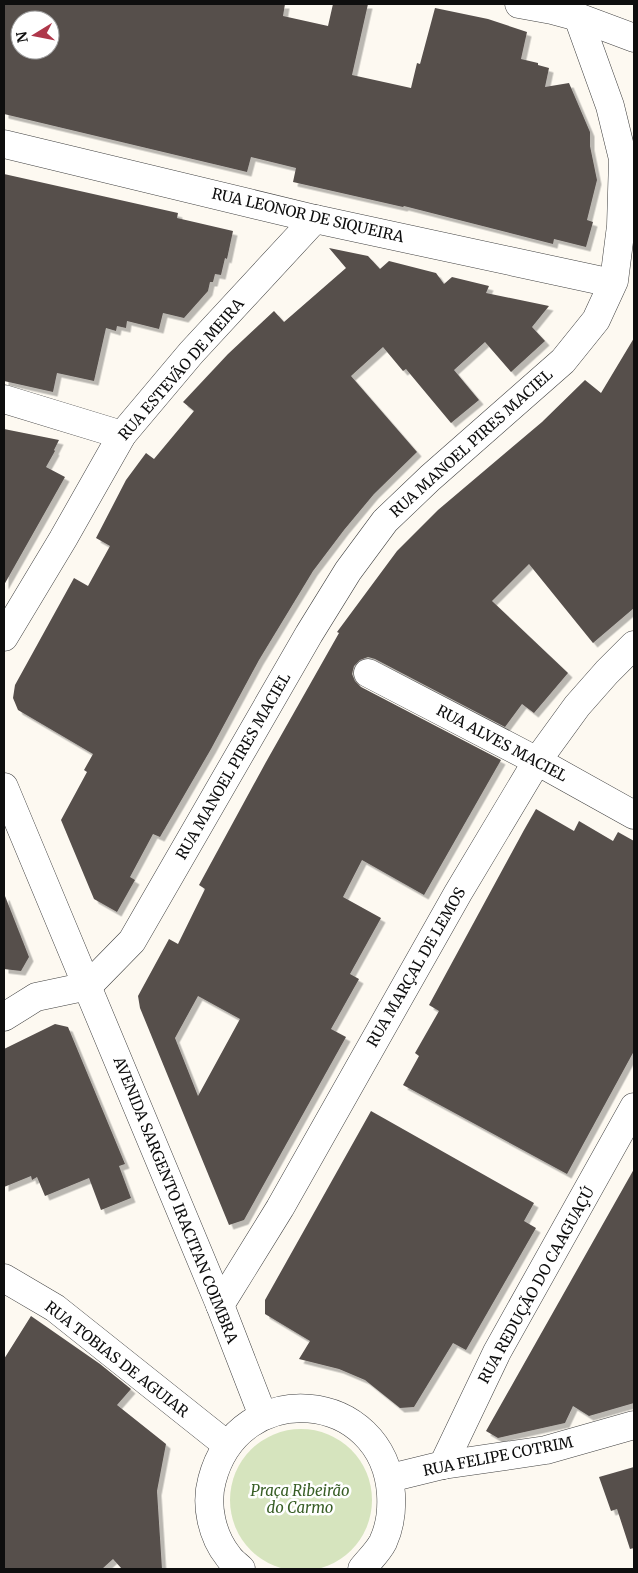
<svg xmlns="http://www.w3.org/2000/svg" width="638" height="1573" font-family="Merriweather,serif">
<defs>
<filter id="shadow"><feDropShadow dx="4.5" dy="4.5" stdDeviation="0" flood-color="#0004"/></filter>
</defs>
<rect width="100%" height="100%" fill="#fdf9f1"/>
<circle fill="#d6e4be" cx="301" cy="1500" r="71"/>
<g fill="#564f4c" fill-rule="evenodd" filter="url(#shadow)">
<path d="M4,4H285L283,16L328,26L333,4H368L352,75L411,88L417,63L420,64L435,8L488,19L527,32L521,59L538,63V65L549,68L545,87L569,83L590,132V146L597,180L587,220L593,222L586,247L554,239L553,244L404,206L403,207L293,182L296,168L251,157L247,172L4,114ZM20,20H50V50H20Z"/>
<polygon points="4,174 178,213 177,218 233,231 227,259 225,258 221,275 215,274 213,282 210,282 208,291 184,318 163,313 159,329 127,321 126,328 117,326 116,331 106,328 94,381 57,373 53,392 4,381"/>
<polygon points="329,248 368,256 380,269 389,261 436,273 444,284 452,277 489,286 486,293 549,306 532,327 545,341 511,372 485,342 454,370 479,400 451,423 406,369 403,371 383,347 351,376 417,452 374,494 344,530 313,571 259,660 211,749 160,837 153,834 130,877 135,880 117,912 94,899 61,820 87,772 84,770 93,754 18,710 13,698 15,685 74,578 88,586 110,546 96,538 126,480 146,453 154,459 194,411 183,402 228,354 274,311 284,322 346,268"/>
<path d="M634,338V608L593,643L529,564L492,601L568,673L534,713L522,704L505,727L375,659L368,657L360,660L354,666L352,674L355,681L361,687L501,760L424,895L362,860L343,897L381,918L350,974L359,979L331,1029L346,1037L244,1220L229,1225L140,1008L138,996L169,939L178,944L205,889L199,885L266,762L339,633L337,632L397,551L438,510L542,422L585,380L601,393ZM198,996L240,1019L198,1096L175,1038Z"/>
<polygon points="4,429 59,440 54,450 55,451 46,467 65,477 4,585"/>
<polygon points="536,809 574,831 579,821 613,841 618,832 634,841 634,1051 567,1174 403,1085 419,1056 415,1053 439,1011 429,1005 524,830"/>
<polygon points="4,896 5,896 29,957 21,971 4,969"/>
<polygon points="55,1024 68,1027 125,1164 119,1166 131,1198 101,1210 89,1178 45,1196 37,1177 32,1180 31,1176 4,1187 4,1049"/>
<polygon points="371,1111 534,1203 524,1221 536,1228 466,1350 453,1343 414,1407 400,1408 365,1380 339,1369 299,1359 310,1341 265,1314 265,1300"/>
<polygon points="634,1169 634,1403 589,1416 573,1406 565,1423 498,1438 486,1431"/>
<polygon points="31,1316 100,1364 131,1389 117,1405 166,1444 157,1491 162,1569 122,1569 113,1559 102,1569 4,1569 4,1359"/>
<polygon points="634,1467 634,1548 630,1549 617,1509 611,1511 599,1477"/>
</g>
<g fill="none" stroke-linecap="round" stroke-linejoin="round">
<g stroke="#414141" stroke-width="29">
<g id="minor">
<polyline points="519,4 552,10 578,17 634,38"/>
<polyline points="4,144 315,219 612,283"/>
<polyline points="4,399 122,435"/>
<polyline points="4,637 63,539 122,435 191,353 315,219"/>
<polyline points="368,673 537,761 634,815"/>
<polyline points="4,787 220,1305 263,1416"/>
<polyline points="88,986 132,941 309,634 348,571 385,521 430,478 563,361 596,320 614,281 621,226 623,159 610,106 578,17"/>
<polyline points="4,1017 36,997 88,986"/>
<polyline points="4,1278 55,1308 227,1445"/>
<polyline points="220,1305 280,1208 458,893 537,761 577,706 607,672 634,645"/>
<polyline points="443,1465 497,1352 634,1107"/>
<polyline points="390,1478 443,1465 546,1450 634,1425"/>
<path d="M241,1569C237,1565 231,1561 228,1556C212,1536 205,1505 212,1480C239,1376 384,1389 391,1494C392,1510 390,1527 383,1542C378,1552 368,1561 362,1569"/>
</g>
</g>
<use href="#minor" stroke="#fff" stroke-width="28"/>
</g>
<g text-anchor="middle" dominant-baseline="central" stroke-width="5" stroke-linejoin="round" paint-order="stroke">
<g font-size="15" fill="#0e0e0e" stroke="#fff">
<text transform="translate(308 215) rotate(13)">RUA LEONOR DE SIQUEIRA</text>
<text transform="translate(181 369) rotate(-49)">RUA ESTEVÃO DE MEIRA</text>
<text transform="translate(471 443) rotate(-42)">RUA MANOEL PIRES MACIEL</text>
<text transform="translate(502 743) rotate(28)">RUA ALVES MACIEL</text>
<text transform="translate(233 766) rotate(-60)">RUA MANOEL PIRES MACIEL</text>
<text transform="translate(416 967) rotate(-60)">RUA MARÇAL DE LEMOS</text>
<text transform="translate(176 1200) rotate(68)">AVENIDA SARGENTO IRACITAN COIMBRA</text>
<text transform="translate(536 1285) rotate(-61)">RUA REDUÇÃO DO CAAGUAÇÚ</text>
<text transform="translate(117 1359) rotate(38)">RUA TOBIAS DE AGUIAR</text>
<text transform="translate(498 1456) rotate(-11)">RUA FELIPE COTRIM</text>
</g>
<g font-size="15" font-style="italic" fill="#385e26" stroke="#fff">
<text x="300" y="1490">Praça Ribeirão<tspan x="300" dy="17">do Carmo</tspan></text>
</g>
</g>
<rect width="638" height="1573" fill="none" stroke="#0e0e0e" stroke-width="10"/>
<g transform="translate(35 35) rotate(260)"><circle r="24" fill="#ffffff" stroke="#9f9f9f"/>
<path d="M0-4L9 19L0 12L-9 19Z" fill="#ae374a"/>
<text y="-8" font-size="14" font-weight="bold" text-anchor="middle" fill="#0e0e0e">N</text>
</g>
</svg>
